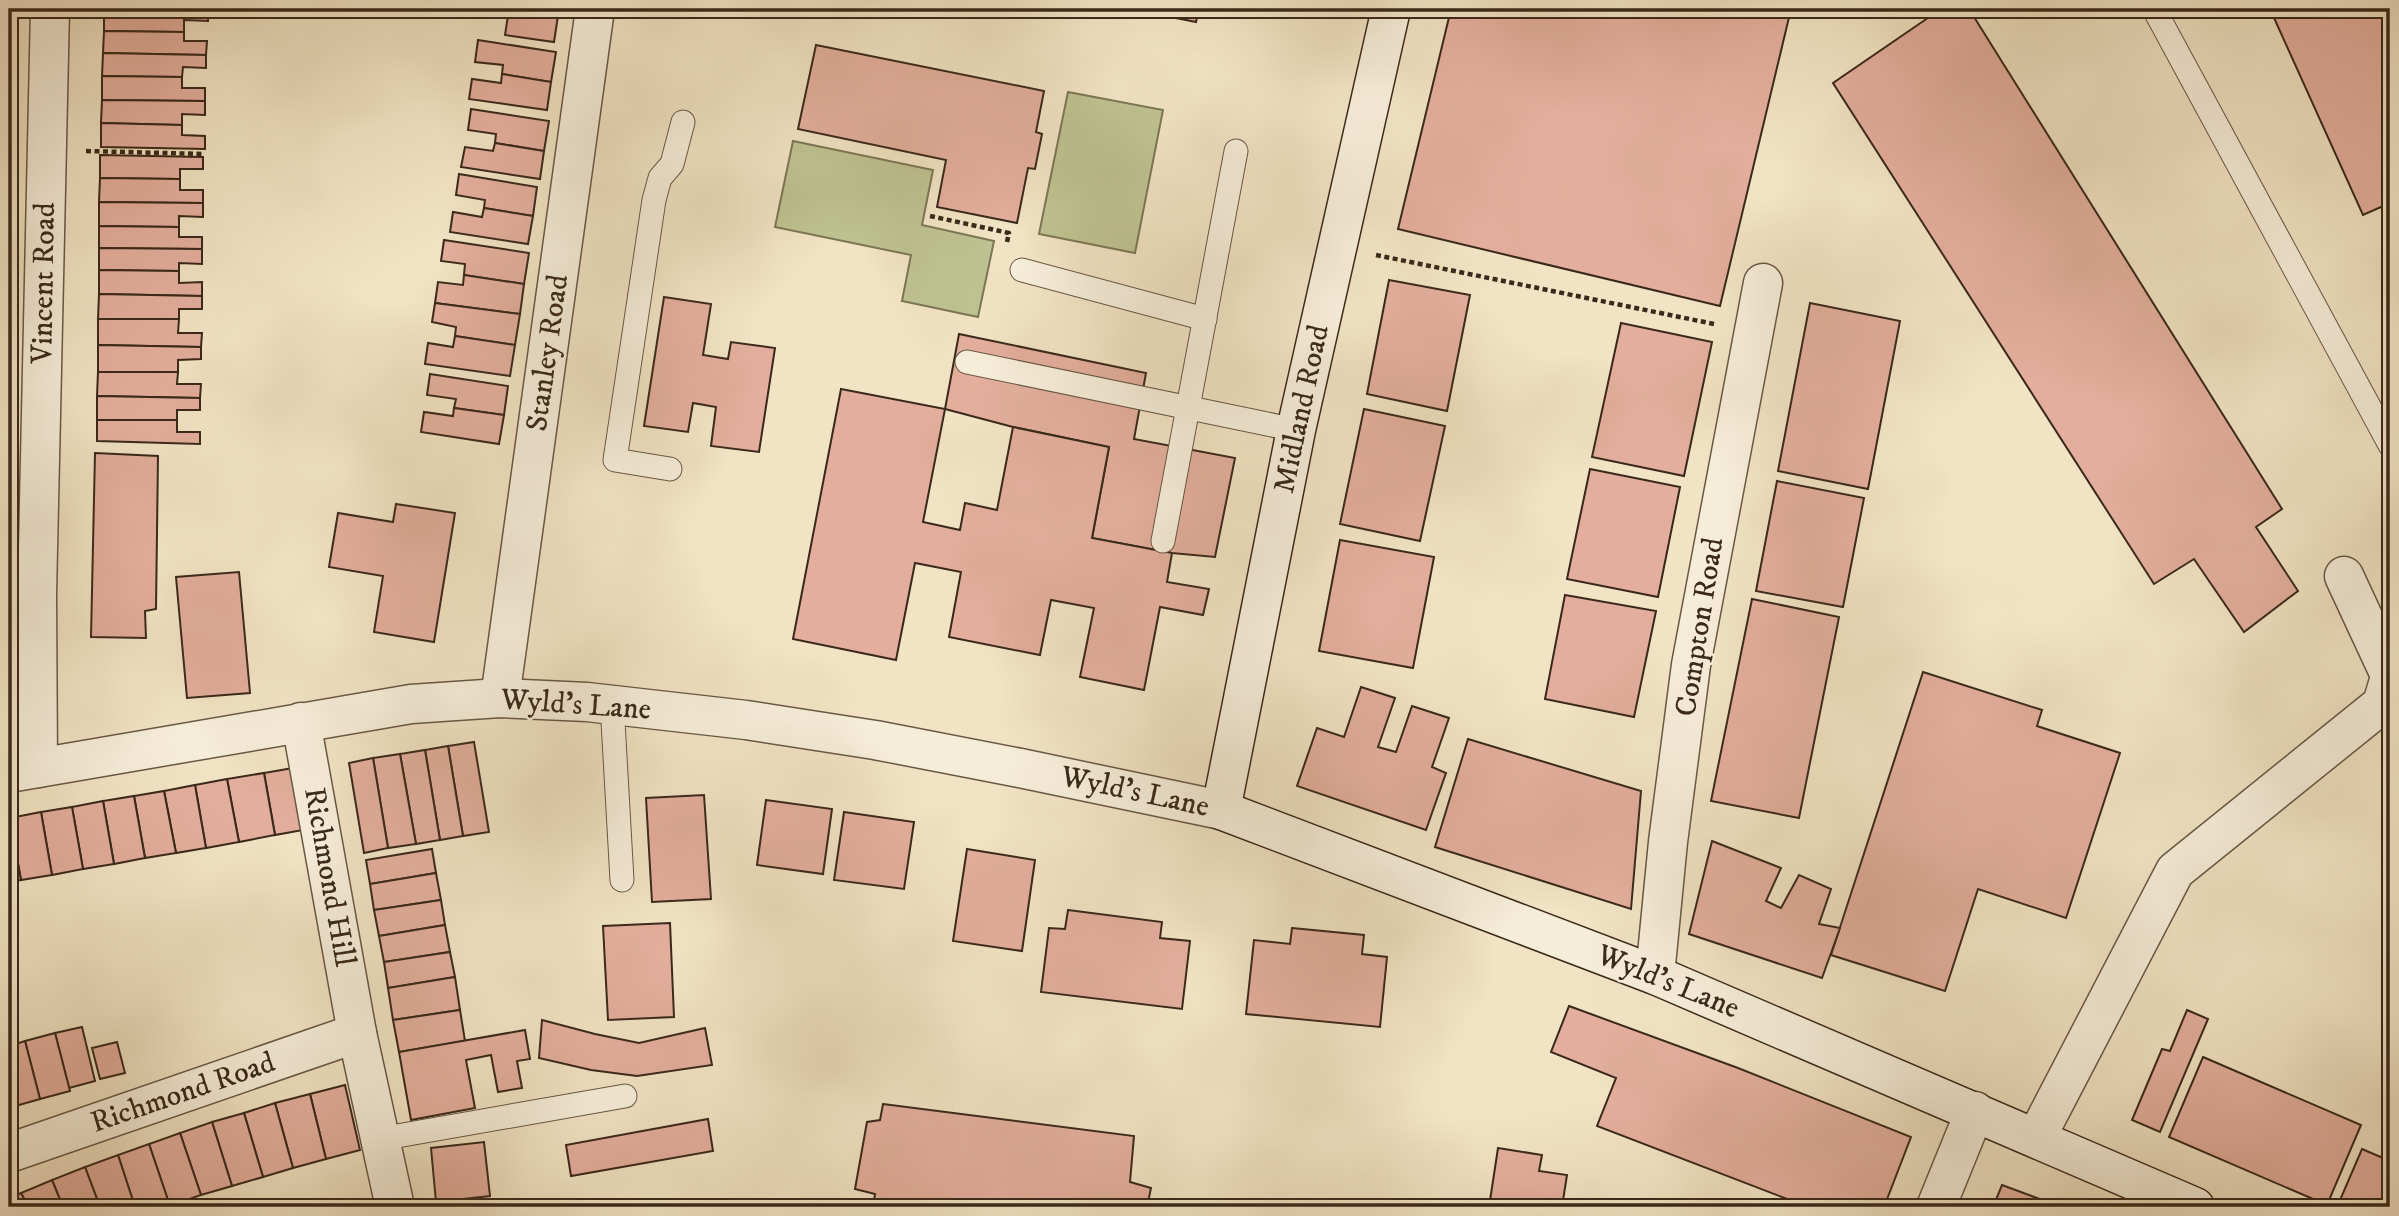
<svg xmlns="http://www.w3.org/2000/svg" width="2399" height="1216" font-family="'IM FELL DW Pica',serif">
<rect width="100%" height="100%" fill="#f1e3c4"/>
<filter id="stains"><feTurbulence type="fractalNoise" baseFrequency=".00286" numOctaves="4"/><feColorMatrix values="0 0 0 0 .2 0 0 0 0 .09 0 0 0 0 .02 0 0 0 .5 -.17"/></filter>
<radialGradient id="worn" r=".72"><stop offset=".6" stop-color="#630" stop-opacity="0"/><stop offset="1" stop-color="#630" stop-opacity=".3"/></radialGradient>
<g fill="#bec391" stroke="#7c7656" stroke-width="2">
<polygon points="1068,92 1163,110 1135,253 1039,234"/>
<polygon points="793,141 933,170 922,225 994,241 978,317 902,301 911,255 775,227"/>
</g>
<g fill="#e3ae9d" stroke="#3a291a" stroke-width="2">
<polygon points="104,9 208,9 208,21 184,20 184,32 104,31"/>
<polygon points="509,9 559,9 554,42 505,35"/>
<polygon points="1131,9 1199,9 1196,22"/>
<polygon points="1451,9 1791,9 1720,306 1398,229"/>
<polygon points="1941,9 1969,9 2282,509 2256,527 2298,591 2244,632 2194,559 2154,584 1833,83"/>
<polygon points="2270,9 2390,9 2390,203 2363,215"/>
<rect x="9" y="24" width="6" height="27"/>
<polygon points="104,31 184,32 184,41 207,41 206,55 103,53"/>
<polygon points="478,40 556,52 551,82 502,74 503,65 475,62"/>
<polygon points="816,45 1044,91 1036,132 1042,134 1035,169 1028,168 1017,223 937,207 946,160 798,129"/>
<rect x="9" y="51" width="6" height="29"/>
<polygon points="103,53 206,55 206,68 183,67 182,77 102,76"/>
<polygon points="502,74 551,82 547,110 469,99 472,79 501,83"/>
<polygon points="102,76 182,77 182,88 205,88 205,101 102,100"/>
<polygon points="9,80 15,80 14,107 9,107"/>
<polygon points="102,100 205,101 205,115 182,114 182,125 101,123"/>
<rect x="9" y="107" width="5" height="26"/>
<polygon points="471,109 549,121 544,151 495,143 496,134 468,130"/>
<polygon points="101,123 182,125 182,135 205,136 205,149 101,147"/>
<rect x="9" y="133" width="5" height="23"/>
<polygon points="495,143 544,151 540,179 461,167 465,147 493,151"/>
<polygon points="100,155 203,157 203,169 180,169 180,179 100,178"/>
<rect x="9" y="156" width="5" height="28"/>
<polygon points="459,174 537,187 533,216 484,208 485,200 456,195"/>
<polygon points="100,178 180,179 180,190 203,190 203,203 99,202"/>
<polygon points="99,202 203,203 203,217 179,216 179,227 99,226"/>
<polygon points="9,208 14,208 13,238 9,238"/>
<polygon points="484,208 533,216 528,244 450,232 453,212 482,217"/>
<polygon points="99,226 179,227 179,237 202,237 202,249 99,248"/>
<polygon points="444,240 529,253 524,284 464,275 465,264 441,261"/>
<polygon points="99,248 202,249 202,264 179,263 179,271 99,270"/>
<polygon points="99,270 179,271 179,283 202,282 202,296 99,294"/>
<polygon points="464,275 524,284 520,314 435,303 438,282 463,285"/>
<polygon points="1389,280 1470,295 1447,411 1367,394"/>
<polygon points="99,294 202,296 202,309 179,309 179,319 98,319"/>
<polygon points="664,297 711,304 703,355 728,359 731,342 775,348 759,452 711,446 716,407 693,403 688,432 644,426"/>
<polygon points="435,303 520,314 515,345 455,336 456,327 432,322"/>
<polygon points="1810,303 1900,321 1868,489 1778,471"/>
<polygon points="98,319 179,319 178,333 202,333 201,347 98,345"/>
<polygon points="1621,323 1712,342 1684,476 1592,457"/>
<polygon points="959,334 1146,373 1134,439 1235,458 1215,557 1172,553 1092,538 1109,447 1013,427 945,409"/>
<polygon points="455,336 515,345 510,376 425,364 428,343 453,347"/>
<polygon points="98,345 201,347 201,359 178,360 178,372 98,372"/>
<polygon points="98,372 178,372 177,384 201,384 200,398 97,396"/>
<polygon points="430,374 508,386 504,415 454,408 456,399 427,395"/>
<polygon points="841,389 945,409 923,522 960,530 965,503 997,510 1013,427 1109,447 1092,538 1172,553 1167,582 1209,589 1203,615 1160,607 1144,690 1080,677 1094,608 1051,600 1040,655 949,637 961,572 915,563 896,660 793,639"/>
<polygon points="97,396 200,398 200,410 177,410 177,420 97,420"/>
<polygon points="454,408 504,415 499,444 421,432 424,412 453,416"/>
<polygon points="1364,409 1445,426 1420,541 1340,524"/>
<polygon points="97,420 177,420 177,432 200,432 200,444 97,441"/>
<polygon points="95,453 158,456 156,609 145,611 146,638 91,637"/>
<polygon points="1590,469 1680,487 1658,597 1567,579"/>
<polygon points="1777,481 1864,498 1843,607 1756,591"/>
<polygon points="396,504 455,513 434,642 374,632 383,576 329,567 338,513 393,522"/>
<polygon points="1340,540 1434,557 1413,668 1319,651"/>
<polygon points="239,572 250,693 187,698 176,577"/>
<polygon points="1565,595 1656,611 1634,717 1545,699"/>
<polygon points="1752,599 1839,617 1799,818 1711,801"/>
<polygon points="1923,672 2042,710 2037,726 2120,753 2066,918 1978,889 1945,991 1831,955"/>
<polygon points="1361,687 1395,698 1378,747 1396,752 1412,706 1449,718 1432,767 1446,773 1426,830 1297,786 1317,728 1344,737"/>
<polygon points="1468,739 1641,791 1631,909 1435,847"/>
<polygon points="474,742 489,832 463,836 448,746"/>
<polygon points="448,746 463,836 440,840 425,750"/>
<polygon points="425,750 440,840 416,844 400,754"/>
<polygon points="400,754 416,844 388,848 373,758"/>
<polygon points="373,758 388,848 364,853 349,763"/>
<polygon points="293,768 303,830 275,835 264,773"/>
<polygon points="264,773 275,835 239,842 227,779"/>
<polygon points="227,779 239,842 206,848 195,785"/>
<polygon points="195,785 206,848 176,853 164,791"/>
<polygon points="164,791 176,853 145,858 134,796"/>
<polygon points="704,795 711,899 652,902 646,798"/>
<polygon points="134,796 145,858 114,864 103,801"/>
<polygon points="766,800 832,809 823,874 757,865"/>
<polygon points="103,801 114,864 83,869 72,807"/>
<polygon points="72,807 83,869 52,875 41,812"/>
<polygon points="41,812 52,875 21,880 10,818"/>
<polygon points="844,812 914,822 904,889 834,880"/>
<polygon points="9,818 21,880 9,882"/>
<polygon points="1712,841 1781,868 1766,901 1781,908 1799,875 1831,889 1819,924 1840,928 1822,978 1689,934"/>
<polygon points="432,849 436,873 370,884 366,860"/>
<polygon points="967,849 1035,860 1022,951 953,941"/>
<polygon points="436,873 441,900 374,910 370,884"/>
<polygon points="441,900 445,925 379,936 374,910"/>
<polygon points="1068,910 1162,922 1160,938 1190,941 1182,1009 1041,992 1049,928 1065,929"/>
<polygon points="670,923 674,1017 608,1020 603,926"/>
<polygon points="445,925 450,952 384,962 379,936"/>
<polygon points="1292,928 1364,935 1362,954 1387,957 1380,1027 1246,1014 1254,940 1290,944"/>
<polygon points="450,952 455,977 388,988 384,962"/>
<polygon points="455,977 460,1010 393,1020 388,988"/>
<polygon points="1569,1006 1738,1068 1911,1137 1884,1207 1808,1207 1597,1126 1616,1078 1551,1052"/>
<polygon points="460,1010 465,1041 399,1052 393,1020"/>
<polygon points="2187,1010 2208,1019 2160,1132 2132,1120 2162,1049 2170,1051"/>
<polygon points="542,1020 595,1034 639,1043 705,1028 712,1065 637,1076 591,1070 539,1058"/>
<polygon points="82,1027 95,1081 69,1088 55,1033"/>
<polygon points="525,1030 530,1059 517,1061 522,1088 498,1092 491,1055 466,1060 475,1108 411,1120 399,1052"/>
<polygon points="55,1033 70,1091 40,1099 25,1041"/>
<polygon points="25,1041 40,1099 12,1107 9,1093 9,1046"/>
<polygon points="117,1042 125,1073 100,1079 92,1048"/>
<polygon points="2203,1057 2361,1125 2327,1205 2169,1137"/>
<polygon points="345,1085 360,1150 326,1159 310,1094"/>
<polygon points="310,1094 326,1159 293,1168 275,1103"/>
<polygon points="275,1103 293,1168 263,1177 244,1113"/>
<polygon points="883,1104 1134,1136 1130,1182 1151,1188 1147,1207 873,1207 875,1194 855,1189 867,1122 880,1120"/>
<polygon points="244,1113 263,1177 232,1186 212,1122"/>
<polygon points="708,1119 713,1151 571,1176 566,1145"/>
<polygon points="212,1122 232,1186 201,1195 180,1133"/>
<polygon points="180,1133 201,1195 170,1206 149,1144"/>
<polygon points="484,1142 490,1196 436,1202 431,1148"/>
<polygon points="149,1144 170,1206 166,1207 135,1207 118,1155"/>
<polygon points="1498,1148 1542,1155 1539,1171 1567,1175 1562,1207 1489,1207"/>
<polygon points="2362,1149 2390,1161 2390,1207 2337,1207"/>
<polygon points="118,1155 135,1207 100,1207 85,1167"/>
<polygon points="85,1167 100,1207 63,1207 52,1180"/>
<polygon points="52,1180 63,1207 28,1207 21,1193"/>
<polygon points="2002,1185 2061,1207 1993,1207"/>
<polygon points="21,1193 28,1207 9,1207 9,1199"/>
</g>
<g fill="none" stroke-linecap="round" stroke-linejoin="round">
<g stroke="#685844" stroke-width="25">
<g id="service">
<polyline points="2154,9 2390,445"/>
<polyline points="1022,270 1205,319"/>
<polyline points="967,362 1296,430"/>
<polyline points="670,469 615,460 654,200 660,178 672,164 683,122"/>
<polyline points="1163,541 1236,151"/>
<polyline points="612,704 622,880"/>
<polyline points="380,1139 625,1096"/>
</g>
</g>
<g stroke="#685844" stroke-width="41">
<g id="minor">
<polyline points="2344,576 2390,675"/>
<polyline points="500,698 595,9"/>
<polyline points="301,722 357,1033 395,1207"/>
<polyline points="38,768 37,594 50,9"/>
<polyline points="1655,975 1668,842 1691,665 1763,283"/>
<polyline points="2036,1138 2175,871 2382,704 2390,677"/>
<polyline points="9,1153 357,1033"/>
<polyline points="1936,1207 1975,1111"/>
</g>
</g>
<g stroke="#685844" stroke-width="41">
<polyline id="tertiary" points="9,773 411,704 500,698 587,702 746,720 875,740 1020,768 1221,810"/>
</g>
<g stroke="#3a291a" stroke-width="41">
<polyline id="secondary" points="1391,9 1296,430 1221,810 1655,975 2195,1207"/>
</g>
<g stroke="#3a291a" stroke-width="4.5" stroke-dasharray="5 3.5" stroke-linecap="butt">
<polyline points="86,151 204,154"/>
<polyline points="930,216 1009,233 1007,242"/>
<polyline points="1376,255 1714,324"/>
</g>
<use href="#service" stroke="#f6edd9" stroke-width="23"/>
<use href="#minor" stroke="#f6edd9" stroke-width="38"/>
<use href="#tertiary" stroke="#f6edd9" stroke-width="38"/>
<use href="#secondary" stroke="#f6edd9" stroke-width="38"/>
</g>
<g text-anchor="middle" dominant-baseline="central" stroke-width="5" stroke-linejoin="round" paint-order="stroke">
<g font-size="30" fill="#3a291a" stroke="#f6edd9">
<text transform="translate(44 283) rotate(-89)">Vincent Road</text>
<text transform="translate(548 353) rotate(-82)">Stanley Road</text>
<text transform="translate(1302 409) rotate(-78)">Midland Road</text>
<text transform="translate(1700 627) rotate(-81)">Compton Road</text>
<text transform="translate(576 705) rotate(4)">Wyld's Lane</text>
<text transform="translate(1135 792) rotate(12)">Wyld's Lane</text>
<text transform="translate(329 877) rotate(80)">Richmond Hill</text>
<text transform="translate(1668 982) rotate(22)">Wyld's Lane</text>
<text transform="translate(183 1093) rotate(-19)">Richmond Road</text>
</g>
</g>
<rect width="2399" height="1216" fill="none" stroke="#f1e3c4" stroke-width="35"/>
<rect x="10" y="10" width="2378" height="1195" fill="none" stroke="#3a291a" stroke-width="3.5"/>
<rect x="18" y="18" width="2364" height="1181" fill="none" stroke="#3a291a" stroke-width="2"/>
<rect width="100%" height="100%" filter="url(#stains)"/>
<rect width="100%" height="100%" fill="url(#worn)"/>
</svg>
